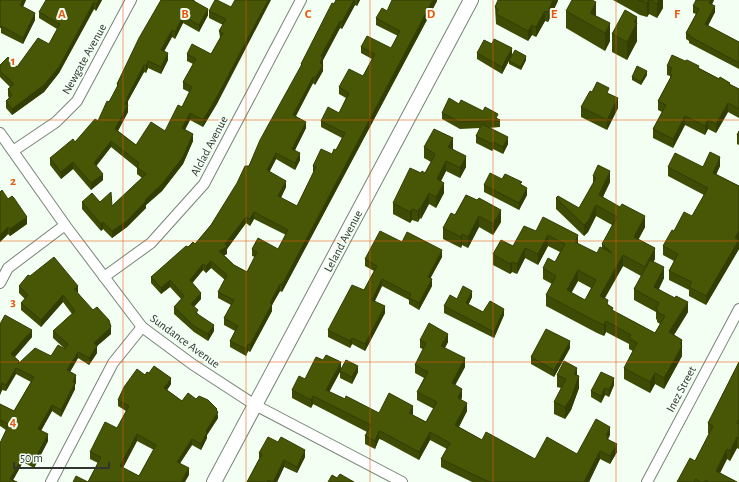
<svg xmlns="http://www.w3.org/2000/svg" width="739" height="482" font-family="'Alegreya Sans',sans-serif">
<rect width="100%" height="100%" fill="#f4fff3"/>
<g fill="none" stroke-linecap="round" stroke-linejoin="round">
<g stroke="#788477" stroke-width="12">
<g id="street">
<polyline points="0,133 65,225 142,327 192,364 255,405 402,482"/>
<polyline points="13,151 56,122 77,101 131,0"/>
<polyline points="104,277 151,243 204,184 301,0"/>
<polyline points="0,283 8,268 65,225"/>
<polyline points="51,482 113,363 142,327"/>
<polyline points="647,482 739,309"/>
</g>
</g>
<g stroke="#788477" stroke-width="16">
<polyline id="secondary" points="214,482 471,0"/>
</g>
<use href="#street" stroke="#fff" stroke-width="10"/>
<use href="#secondary" stroke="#fff" stroke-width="14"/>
</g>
<g fill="#3d4b04" fill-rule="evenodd">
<polygon points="0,0 26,0 23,7 35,20 23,44 1,33"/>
<polygon points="102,0 96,11 94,9 59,73 44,92 12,115 6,108 6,101 9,98 8,96 8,89 10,87 0,77 0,65 17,67 49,44 57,29 39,18 39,12"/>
<polygon points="161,0 195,0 194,1 208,15 199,32 183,23 175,39 172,37 164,51 168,60 161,74 148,68 146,73 144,72 128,101 128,112 118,131 136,145 165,131 182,107 189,92 183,89 183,82 193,64 187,61 187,54 211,54 220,38 219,31 223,25 209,18 209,11 231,7 218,102 203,127 190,120 185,130 193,141 183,164 162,191 146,205 146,208 127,227 112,238 103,229 101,231 82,209 82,202 100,202 112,206 142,178 137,174 137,168 111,147 96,166 103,180 91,190 73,169 61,179 50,165 50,158 75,142 98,121 117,88 117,84"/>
<path d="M336,0H360L357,6L355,5L342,29L340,28L323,60V71L315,85L313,83L296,116L306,128L295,150L300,160L295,170L276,159L269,172L286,187L281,198L297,206L313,173V166L332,154L336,150L342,138L321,127V121L339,113L346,98L339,94V87L363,76L372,59L361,53V47L391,48L398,36L376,25V18L387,11L437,0V1L282,292L280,291L272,305V311L250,352L248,351L246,356L230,347V341L235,331L224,325V318L231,305L218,298V292L225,280L211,268L206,273L203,270L192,283L201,299L194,307L198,314L214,331L208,341L194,332L174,314V307L181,299L170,287L161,294L151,283V277L188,247L195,244L211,225L249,166L301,67V64ZM254,219L286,235L278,249H252V256L255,257L247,272L234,265L224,255L227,254V249L246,223L250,226Z"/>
<polygon points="558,0 548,22 545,21 536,37 532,35 528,41 496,24 495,7"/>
<polygon points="613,0 663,0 663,8 657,18 649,14 647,17 640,15"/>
<polygon points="714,0 712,4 715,12 708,26 739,42 739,69 689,43 689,41 686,39 686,33 696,14 693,13 693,6"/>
<polygon points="566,11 596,16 610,41 605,51 566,28"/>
<polygon points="612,34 637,34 637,41 627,60 612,52"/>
<polygon points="477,53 512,55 502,74 477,59"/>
<polygon points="526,60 521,70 509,64 509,61"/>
<polygon points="667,66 699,68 739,89 739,118 728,112 716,133 708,129 705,135 685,125 673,148 653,138 653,129 662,112 658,110 658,101 670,78 670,76 667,75"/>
<polygon points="647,75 641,85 632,80 632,77"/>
<polygon points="592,92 609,94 618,108 607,130 581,117 581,107"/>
<polygon points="459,104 500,120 500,127 489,128 508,144 503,154 493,149 492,151 476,143 476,136 480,128 460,129 442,119 442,113"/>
<polygon points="739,131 739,145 737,144 737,135"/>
<polygon points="424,147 453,149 466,167 460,178 446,171 441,181 444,193 436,208 429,204 421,219 420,218 418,222 412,220 410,223 393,214 393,203 421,173 425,173 431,162 424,158"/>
<polygon points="720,166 716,174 739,186 739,249 706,305 689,296 689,290 669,280 669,271 674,261 663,255 663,246 674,231 692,216 704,195 668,176 668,167"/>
<path d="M593,176L610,182L603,197L645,227L638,240L655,259L653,261L664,278L659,289L688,312L674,335L682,340V356L664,389L655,384L650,393L624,379V368L633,351L629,349V344L606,332L604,336L597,333L546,306V295L552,284L543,279V268L555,262L560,252L548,246L538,265L525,258L517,274L512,272L510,274L493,265V254L513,246L536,231L578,244L597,253L602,248V244L612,225L596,216L588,232L584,236L556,209V198L579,208L593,184ZM623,266L641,276L634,289V300L656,312V319L657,320V322L660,324L655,333L613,311L608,305L605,298ZM578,281L591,288L585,300L571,293Z"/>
<polygon points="502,179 522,185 527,195 519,210 484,192 484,185"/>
<polygon points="0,192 27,224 10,236 8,234 0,242"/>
<polygon points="466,195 501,222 493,235 479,227 468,248 462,245 461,248 443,239 443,228 455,215"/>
<polygon points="402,242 442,257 430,278 432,286 419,310 409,304 409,300 382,286 375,301 385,313 365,351 352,344 350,348 328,337 328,330 364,290 374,271 365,266 365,259"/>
<polygon points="30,276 78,293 111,334 97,346 97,353 89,365 78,358 70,372 76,382 75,385 75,389 61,417 52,411 41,431 48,441 34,468 23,462 13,480 0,482 6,430 0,426 0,404 14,411 31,382 16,374 6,391 2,390 0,395 0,324 32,337 15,357 19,363 51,356 65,349 53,338 53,331 72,314 63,302 41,327 21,310 21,303 25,299 19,293 19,286"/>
<polygon points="472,297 468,305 483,312 504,315 494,338 444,313 444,306 457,299"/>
<polygon points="420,340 448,342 445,348 465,367 455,385 462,397 461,400 467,411 459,427 482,440 535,459 577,454 610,435 608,439 617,452 610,464 600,459 589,482 472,482 441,467 441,459 447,449 430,440 419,460 382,440 379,439 375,449 365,444 365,436 367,432 313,404 311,408 292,398 292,390 305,379 341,370 329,392 345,399 379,413 413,414 412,415 426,422 434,409 417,400 417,392 424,378 415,373 415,365 423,349 420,348"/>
<polygon points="570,348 554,377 531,364 531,357"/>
<polygon points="739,362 739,449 737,448 730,461 727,459 720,473 737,482 677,482 695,461 709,434 708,433 708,423"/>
<polygon points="340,371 358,372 352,384 340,378"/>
<polygon points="557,375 577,375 579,388 571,410 565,419 554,414 554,402 561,388 557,387"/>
<path d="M171,384L167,390L182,401L196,399L217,411L218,418L207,435V438L201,450L192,445L180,463L189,475L88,482L98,463L90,459V452L117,428L126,411L118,406V400ZM137,441L154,450L139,476L123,468Z"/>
<polygon points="614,385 609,397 605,395 601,403 591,397 591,391"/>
<polygon points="259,453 305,457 297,473 284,467 277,482 247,482 259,459"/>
</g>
<g fill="#323d04">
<polygon points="23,0 26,0 20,12 20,5"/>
<polygon points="99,0 102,0 96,11 96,4"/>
<polygon points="268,0 271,0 218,102 203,127 203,120"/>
<polygon points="354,0 355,0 355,5 342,29 342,22"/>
<polygon points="357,0 360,0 357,6"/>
<polygon points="433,0 437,0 437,1 282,292 282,285"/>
<polygon points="553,0 558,0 558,1 548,22 548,12"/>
<polygon points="649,0 649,14 647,17 647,3"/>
<polygon points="659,0 663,0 663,8 657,18 657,4"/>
<polygon points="711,0 714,0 709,10 709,3"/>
<polygon points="94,2 94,9 59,73 44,92 12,115 12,109"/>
<polygon points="596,2 596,19 590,13"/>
<polygon points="715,6 715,12 705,31 705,24"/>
<polygon points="208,9 208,15 199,32 199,25"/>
<polygon points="545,11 545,21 536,37 536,27"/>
<polygon points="35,13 35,20 23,44 23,38"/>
<polygon points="183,16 183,23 175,39 175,32"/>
<polygon points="637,17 637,41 627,60 627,42 634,22"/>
<polygon points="340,21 340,28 323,60 323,64 320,69 323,65 323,71 315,85 315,78 321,56"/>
<polygon points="610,23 610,41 605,51 605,33"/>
<polygon points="532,25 532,35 528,41 528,31"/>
<polygon points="172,30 172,37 161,57 161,50"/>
<polygon points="512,48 512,55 502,74 502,67"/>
<polygon points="168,53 168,60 161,74 161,67"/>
<polygon points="526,56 526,60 521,70 521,67"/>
<polygon points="148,61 148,68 146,73 146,66"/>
<polygon points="144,65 144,72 128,101 128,112 115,136 115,129 125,104 127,98"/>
<polygon points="647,71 647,75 641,85 641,82"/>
<polygon points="313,77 313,83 293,121 293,115"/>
<polygon points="618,98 618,108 607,130 607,120"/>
<polygon points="728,103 728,112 716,133 716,124"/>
<polygon points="190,113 190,120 182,135 182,128"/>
<polygon points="685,116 685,125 673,148 673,139"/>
<polygon points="708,120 708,129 705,135 705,126"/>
<polygon points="306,122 306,128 292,156 292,149"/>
<polygon points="193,134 193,141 183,164 162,191 146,205 146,208 127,227 112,238 112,231 145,200"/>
<polygon points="508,137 508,144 503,154 503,147"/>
<polygon points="453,138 453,149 448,158 448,147"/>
<polygon points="111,141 111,147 94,169 94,163"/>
<polygon points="493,142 493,149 492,151 492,144"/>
<polygon points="276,153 276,159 267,177 267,170"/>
<polygon points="300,153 300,160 295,170 295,163"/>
<polygon points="466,156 466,167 460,178 460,168"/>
<polygon points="720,157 720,166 713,182 713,173"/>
<polygon points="446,161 446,171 437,189 437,179"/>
<polygon points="73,162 73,169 61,179 61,172"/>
<polygon points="610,171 610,182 599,205 599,195"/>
<polygon points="103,174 103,180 91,190 91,183"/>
<polygon points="286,181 286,187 278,203 278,196"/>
<polygon points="444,183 444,193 436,208 436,197"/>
<polygon points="527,188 527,195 519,210 519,203"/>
<polygon points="429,193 429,204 421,219 421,208"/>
<polygon points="596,205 596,216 588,232 584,236 584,225"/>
<polygon points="420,208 420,218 418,222 418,211"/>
<polygon points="412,209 412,220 410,223 410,212"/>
<polygon points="501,210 501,222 493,235 493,224"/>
<polygon points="254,212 254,219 250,226 250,219"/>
<polygon points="479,216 479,227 468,248 468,237"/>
<polygon points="645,216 645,227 634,248 634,237"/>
<polygon points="27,217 27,224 10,236 10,229"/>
<polygon points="246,217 246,223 227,249 227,254 219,258 219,251 225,244"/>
<polygon points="103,222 103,229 101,231 101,224"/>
<polygon points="8,227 8,234 0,242 0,235"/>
<polygon points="739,231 739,249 706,305 706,296"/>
<polygon points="462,234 462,245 461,248 461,237"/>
<polygon points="548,235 548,246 538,265 538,254"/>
<polygon points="578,235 578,246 575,242"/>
<polygon points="525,248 525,258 517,274 517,264"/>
<polygon points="655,248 655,259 645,277 645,267"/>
<polygon points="442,250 442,257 428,283 428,277"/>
<polygon points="623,255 623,266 600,306 600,296"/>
<polygon points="211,261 211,268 206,273 206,266"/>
<polygon points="512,262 512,272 510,274 510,264"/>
<polygon points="203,264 203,270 190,286 190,280"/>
<polygon points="664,267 664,278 654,298 654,287"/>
<polygon points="578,270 578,281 567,301 567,290"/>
<polygon points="382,279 382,286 372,306 372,300"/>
<polygon points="432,279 432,286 419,310 419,303"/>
<polygon points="170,280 170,287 161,294 161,288"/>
<polygon points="280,284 280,291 272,305 272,311 250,352 250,345"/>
<polygon points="78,286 78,293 74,289"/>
<polygon points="472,291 472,297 466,310 466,303"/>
<polygon points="201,293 201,299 191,310 191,304"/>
<polygon points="63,295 63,302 41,327 41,320"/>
<polygon points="688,302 688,312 669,343 669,332"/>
<polygon points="385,306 385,313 365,351 365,344"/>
<polygon points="504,309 504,315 494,338 494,332"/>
<polygon points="606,321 606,332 604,336 604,325"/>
<polygon points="214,325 214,331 208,341 208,334"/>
<polygon points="111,327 111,334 97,346 97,353 89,365 89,358 94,343"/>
<polygon points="32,330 32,337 11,361 11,354"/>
<polygon points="448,334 448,342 441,354 441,346"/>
<polygon points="352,338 352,344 350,348 350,341"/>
<polygon points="682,340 682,356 664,389 664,378"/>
<polygon points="570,341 570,348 554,377 554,370"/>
<polygon points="248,344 248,351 246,356 246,349"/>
<polygon points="78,352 78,358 67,377 67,370"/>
<polygon points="465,358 465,367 452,391 452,383"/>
<polygon points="341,362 341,370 326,398 326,390"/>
<polygon points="358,366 358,372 352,384 352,377"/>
<polygon points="16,368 16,374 6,391 6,385"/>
<polygon points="577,368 577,380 574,374"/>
<polygon points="655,373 655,384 650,393 650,382"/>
<polygon points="76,375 76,382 75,385 75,389 61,417 61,410"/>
<polygon points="579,376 579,388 571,410 565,419 565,407"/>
<polygon points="171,378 171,384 164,395 164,388"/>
<polygon points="614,378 614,385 609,397 609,390"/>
<polygon points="2,383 2,390 0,395 0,388"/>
<polygon points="605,388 605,395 601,403 601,396"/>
<polygon points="462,389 462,397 458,406 458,398"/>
<polygon points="313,396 313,404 311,408 311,400"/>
<polygon points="467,403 467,411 455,434 455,425"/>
<polygon points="52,405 52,411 38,436 38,429"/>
<polygon points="413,406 413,414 409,421 409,413"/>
<polygon points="217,409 218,418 207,435 207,438 201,450 201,444 206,431"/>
<polygon points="610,427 610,435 608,439 608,444 606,435"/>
<polygon points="379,431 379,439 375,449 375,441"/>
<polygon points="430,432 430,440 419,460 419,452"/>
<polygon points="48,434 48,441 34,468 34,461"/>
<polygon points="137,434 137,441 120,473 120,466"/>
<polygon points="737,437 737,448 730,461 730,451"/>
<polygon points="192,439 192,445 177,468 177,462"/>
<polygon points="617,444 617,452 610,464 610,456"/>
<polygon points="727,449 727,459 716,481 716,471"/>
<polygon points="305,450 305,457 297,473 297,467"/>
<polygon points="600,451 600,459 589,482 584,482"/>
<polygon points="23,456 23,462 12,482 10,479"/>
<polygon points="284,460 284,467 277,482 273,482"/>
<polygon points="189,468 189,475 185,482 181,482"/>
</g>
<g fill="#475705" stroke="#323d04" fill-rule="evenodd">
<polygon points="0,0 23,0 20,5 35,13 23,38 1,26 0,28"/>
<polygon points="46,0 99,0 96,4 94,2 59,67 44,85 12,109 6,101 12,95 8,89 14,84 0,71 0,65 8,57 17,67 38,38 49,44 60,24 39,12"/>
<polygon points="161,0 192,0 208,9 199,25 183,16 175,32 172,30 161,50 168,53 161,67 148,61 146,66 144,65 127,98 128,98 125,104 128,105 115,129 136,145 151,122 165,131 178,105 182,107 192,87 183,82 196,59 187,54 192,44 211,54 223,33 219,31 226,19 209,11 215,0 217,0 231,7 235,0 268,0 218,95 203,120 190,113 182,128 193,134 183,157 162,184 145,200 146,201 127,221 112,231 103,222 101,224 82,202 92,193 100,202 111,192 112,206 146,174 137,167 139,163 111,141 94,163 103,174 91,183 73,162 61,172 50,158 73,139 75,142 95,119 98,121 107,101 109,102 118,85 117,84 139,38"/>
<path d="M336,0H354L342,22L340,21L321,56L323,57L320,63L323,65L315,78L313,77L293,115L306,122L292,149L300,153L295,163L276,153L267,170L286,181L278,196L297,206L316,167L313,166L321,149L332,154L334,149L336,150L345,133L321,121L328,107L339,113L349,93L339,87L349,69L363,76L375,54L361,47L367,36L391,48L400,31L376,18L382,8L387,11L392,0H433L282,285L280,284L270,303L272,304L250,345L248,344L246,349L230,341L238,326L224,318L234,300L218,292L227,275L211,261L206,266L203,264L190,280L201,293L191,304L198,310L196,313L214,325L208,334L194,326L174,307L184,296L170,280L161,288L151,277L186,246L188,247L193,242L195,244L211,225L237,183L245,166H249L260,140L302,64H301L332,3L334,4ZM254,212L288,230L278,249L258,238L252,249L257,252L247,272L234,265L219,251L227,247L225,244L246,217L250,219Z"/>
<polygon points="498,0 553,0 548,12 545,11 536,27 532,25 528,31 496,14 498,9 495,7"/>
<polygon points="572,0 592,0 596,2 590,13 610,23 605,33 566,11"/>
<polygon points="638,0 649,0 647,3"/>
<polygon points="649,0 659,0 657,4"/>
<polygon points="696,0 711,0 709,3 715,6 705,24 739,42 739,63 689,36 690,35 686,33 699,9 693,6"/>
<polygon points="625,10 637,17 634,22 637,23 627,42 612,34"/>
<polygon points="494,39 512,48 502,67 477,53 484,40 492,44"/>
<polygon points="515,50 526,56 521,67 509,61"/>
<polygon points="672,55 685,61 687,60 699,66 698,68 719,79 720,77 730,83 729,84 739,89 739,109 728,103 716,124 708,120 705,126 685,116 673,139 653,129 666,105 658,101 672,75 670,73 672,68 667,66"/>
<polygon points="637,66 647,71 641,82 632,77"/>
<polygon points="597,82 609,88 607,93 618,98 607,120 581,107 590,91 592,92"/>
<polygon points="449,98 459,104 461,100 483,111 485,107 498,114 496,118 500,120 460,122 442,113"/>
<polygon points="482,124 508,137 503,147 493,142 492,144 476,136"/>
<polygon points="434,129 453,138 448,147 466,156 460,168 446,161 437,179 444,183 436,197 429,193 421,208 420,208 418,211 412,209 410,212 393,203 410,168 421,173 422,171 425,173 435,155 434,153 424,147"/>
<polygon points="739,131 739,136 737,135"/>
<polygon points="710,152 720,157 713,173 739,186 739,231 735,238 739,240 706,296 689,287 692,282 669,271 678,254 663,246 672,230 674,231 684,212 692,216 708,188 668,167 675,153 703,167"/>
<path d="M598,165L610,171L599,195L620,207L622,204L645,216L634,237L655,248L645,267L623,255L600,296L608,300L607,304L613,308L612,310L655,333L665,316L657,312L658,310L656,309L659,303L634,289L650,260L664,267L654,287L675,298L676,296L688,302L669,332L682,340L680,344L682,346L664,378L655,373L650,382L624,368L637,343L629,338L631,335L606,321L604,325L597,322L546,295L556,276L543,268L548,258L555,262L565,244L548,235L538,254L525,248L517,264L512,262L510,264L493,254L501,240L513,246L524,226L536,231L543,217L578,235L575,242L597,253L600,247L612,253L602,244L617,217L596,205L588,221L584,225L556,198L558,196L579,208L596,178L593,176ZM578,270L596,280L585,300L567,290Z"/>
<polygon points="490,173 502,179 505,174 522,182 520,184 527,188 519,203 484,185"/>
<polygon points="2,190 8,199 12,196 14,198 27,217 10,229 8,227 0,235 0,192"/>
<polygon points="466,195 477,200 479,198 501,210 493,224 479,216 468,237 462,234 461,237 443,228 451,213 455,215"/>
<polygon points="380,231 402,242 407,232 442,250 428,277 432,279 419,303 409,298 411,294 382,279 372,300 385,306 365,344 352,338 350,341 328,330 352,285 364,290 377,266 365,259"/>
<polygon points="54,257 78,286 74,289 93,310 97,307 109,320 111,327 94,343 97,346 89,358 78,352 67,370 76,375 73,382 75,383 61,410 52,405 38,429 48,434 34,461 23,456 10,479 17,482 0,482 0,443 9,424 0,420 0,404 14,411 34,377 16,368 6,385 2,383 0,388 0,324 5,315 32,330 11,354 19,361 18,364 35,348 51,356 58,345 65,349 68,344 53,331 75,311 63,295 41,320 21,303 28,295 19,286 28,275 30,276"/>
<polygon points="463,286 472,291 466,303 483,312 490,301 504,309 494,332 444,306 450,295 457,299"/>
<polygon points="429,323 448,334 441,346 465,358 452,383 462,389 458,398 467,403 455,425 482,440 486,432 535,459 547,437 577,454 596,419 610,427 606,435 608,436 607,439 617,444 610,456 600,451 584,482 489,482 441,459 450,443 430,432 419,452 382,432 379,431 375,441 365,436 371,425 313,396 311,400 292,390 299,376 305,379 316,357 323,360 326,355 341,362 326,390 345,399 346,396 379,413 389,393 413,406 409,413 426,422 437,402 417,392 428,372 415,365 426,343 420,340"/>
<polygon points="546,329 570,341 554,370 531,357"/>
<polygon points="346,360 358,366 352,377 340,371"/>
<polygon points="564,361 577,368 574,374 579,376 571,398 565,407 554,402 566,379 557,375"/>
<polygon points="739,362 739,419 737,423 739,424 739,438 737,437 730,451 727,449 716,471 737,482 709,482 706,480 704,482 700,482 696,479 694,482 677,482 690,458 695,461 713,426 708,423"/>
<path d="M154,366L171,378L164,388L182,401L188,393L196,399L199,396L208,400L217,409L216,410L218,412L206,431L207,432L201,444L192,439L177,462L189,468L181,482H73L76,476L88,482L101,457L90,452L105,422L117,428L129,406L118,400L124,387L137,369L145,375L147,372L149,373ZM137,434L156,445L139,476L120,466Z"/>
<polygon points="601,372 614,378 609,390 605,388 601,396 591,391"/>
<polygon points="268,437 278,442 281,437 305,450 297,467 284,460 273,482 268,480 267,482 247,482 262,454 259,453"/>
<polygon points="340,474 354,482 328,482 332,475 337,478"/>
</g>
<path fill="none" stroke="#e8590c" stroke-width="1" stroke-opacity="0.55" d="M123,0V482M246,0V482M370,0V482M493,0V482M616,0V482M0,120H739M0,241H739M0,362H739"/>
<g text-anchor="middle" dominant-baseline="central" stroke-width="4" stroke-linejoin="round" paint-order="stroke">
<g font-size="12" fill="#303530" stroke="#f4fff3">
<text transform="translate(84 59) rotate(-61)">Newgate Avenue</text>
<text transform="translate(209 146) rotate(-62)">Alclad Avenue</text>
<text transform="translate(343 241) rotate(-62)">Leland Avenue</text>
<text transform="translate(185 341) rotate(36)">Sundance Avenue</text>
<text transform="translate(681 389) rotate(-62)">Inez Street</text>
</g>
</g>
<g font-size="13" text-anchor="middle" font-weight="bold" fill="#e8590c" stroke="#f4fff3" stroke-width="4" stroke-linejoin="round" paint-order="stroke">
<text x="62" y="18">A</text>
<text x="185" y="18">B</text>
<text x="308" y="18">C</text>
<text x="431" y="18">D</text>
<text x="554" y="18">E</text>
<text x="677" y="18">F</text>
<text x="13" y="65">1</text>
<text x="13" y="185">2</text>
<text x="13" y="306">3</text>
<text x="13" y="426">4</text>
</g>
<path d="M14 462v6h95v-6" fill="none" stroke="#303530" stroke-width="2"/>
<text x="20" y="462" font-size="12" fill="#303530" stroke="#f4fff3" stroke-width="3" paint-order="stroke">50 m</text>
</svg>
